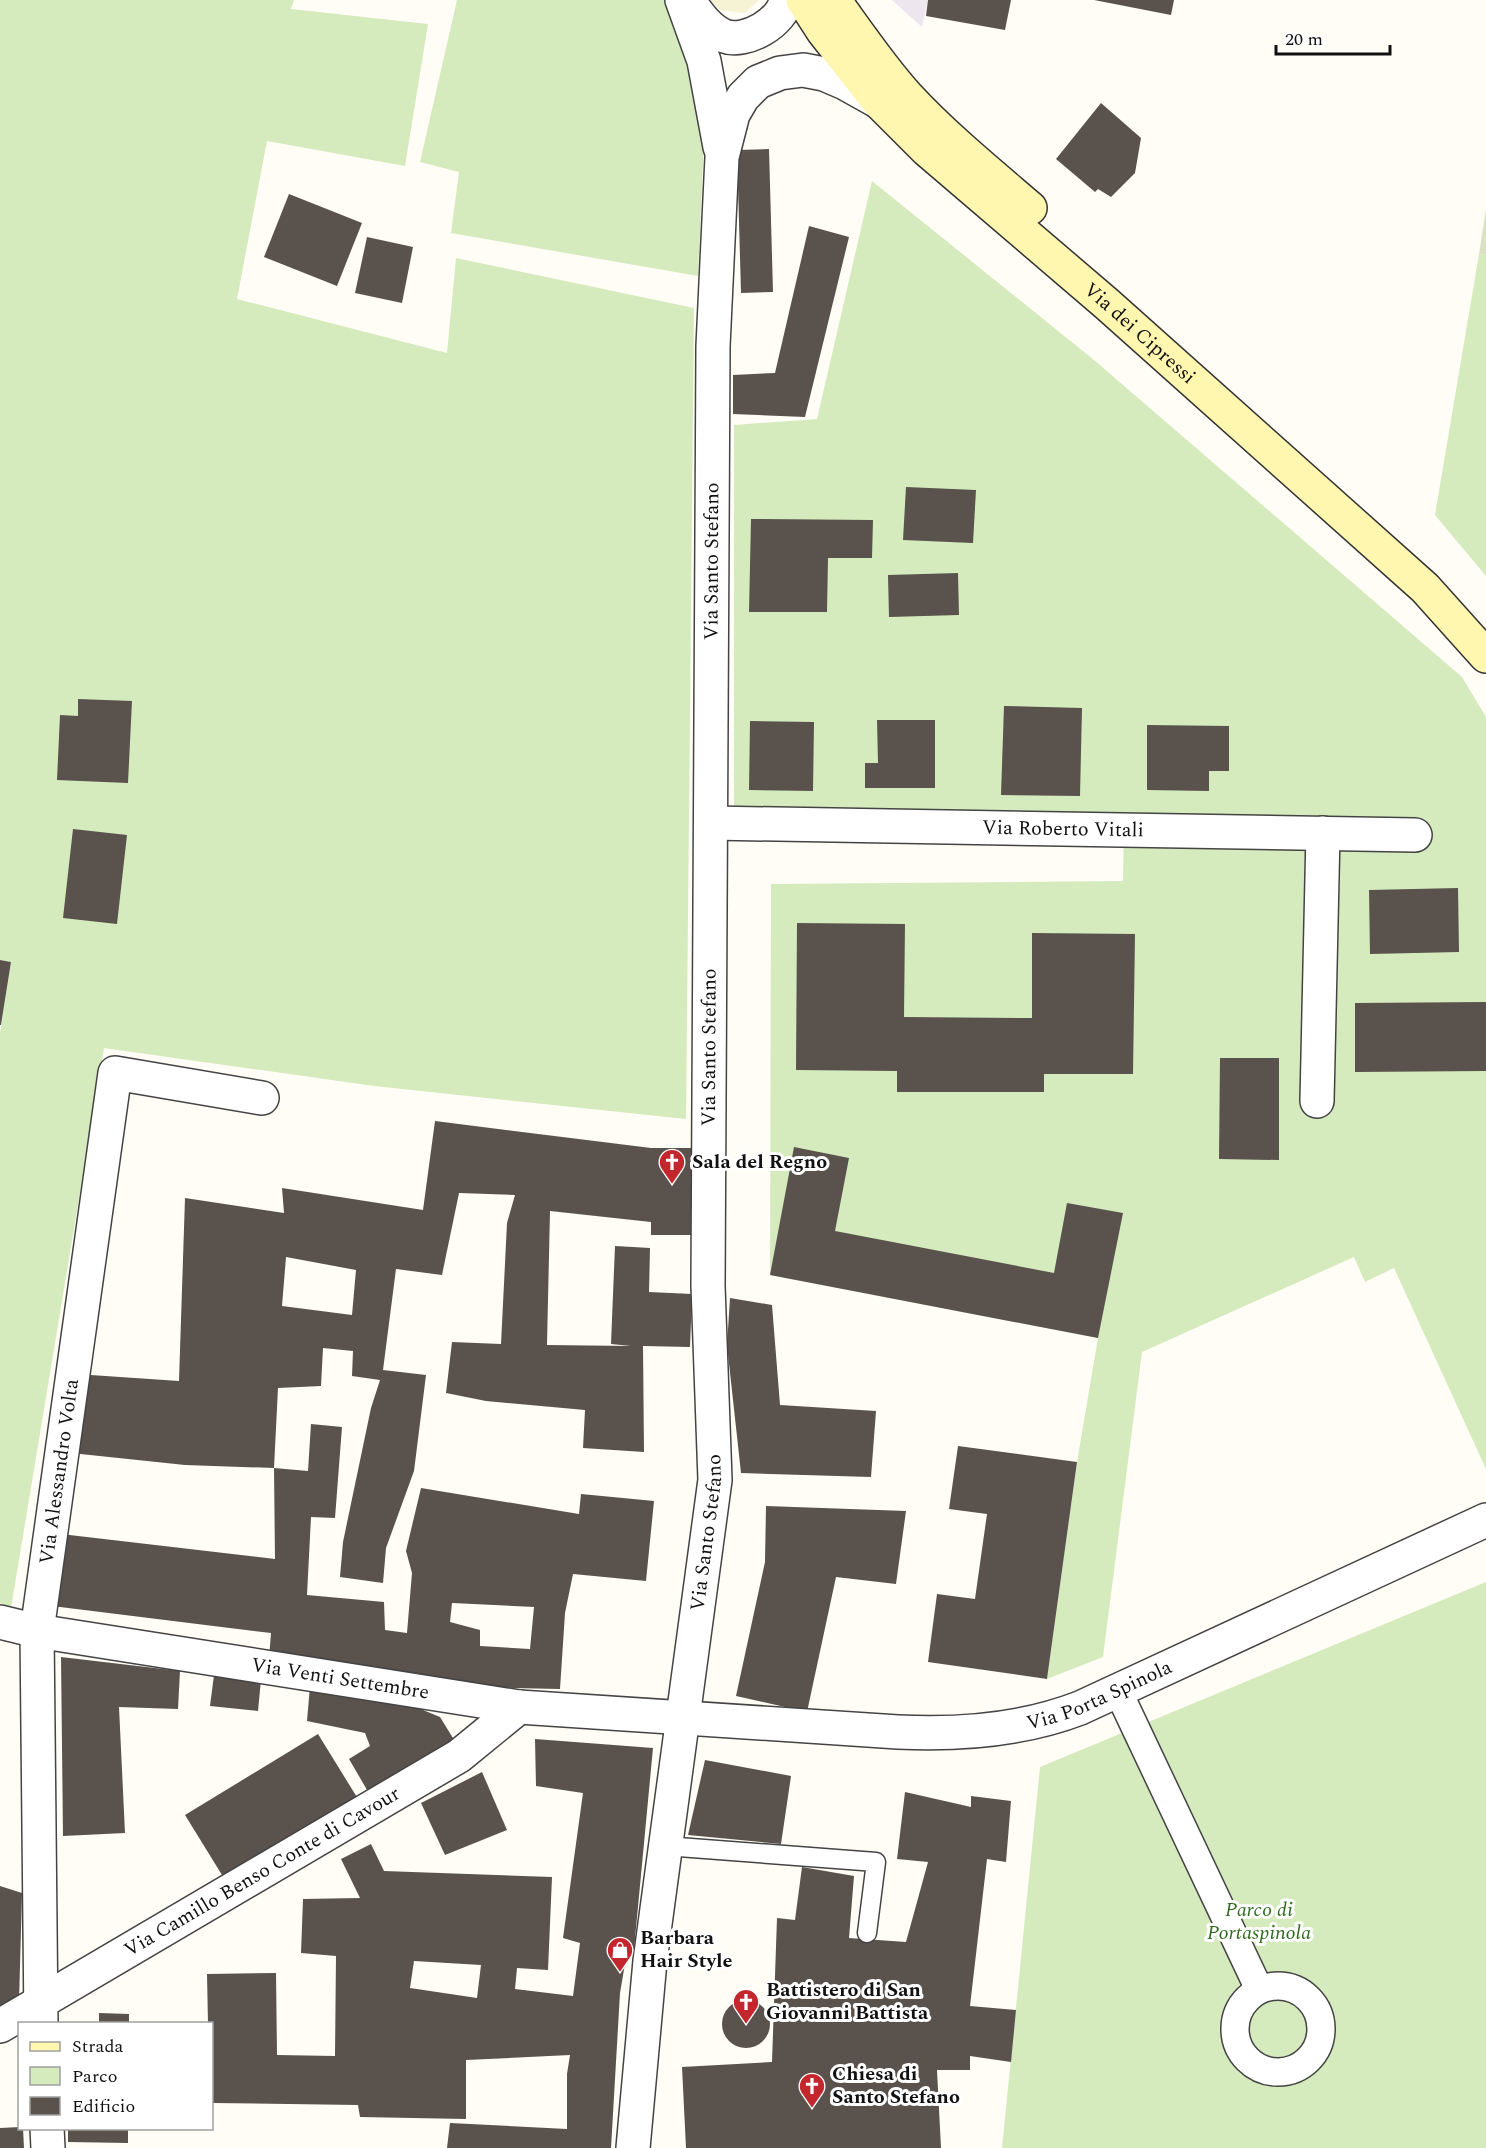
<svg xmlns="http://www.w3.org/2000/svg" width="1486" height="2148" font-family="Spectral,serif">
<rect width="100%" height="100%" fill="#fffdf5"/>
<polygon fill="#eee6ef" points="892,0 928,0 922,27"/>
<polygon fill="#f6f3d4" points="711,0 759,0 745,13 720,10"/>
<g fill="#d5ebbd">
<polygon points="0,0 294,0 291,9 428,24 405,166 267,141 237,299 447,353 456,258 694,308 686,1119 374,1086 104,1048 11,1608 0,1603 0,1034 11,962 0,960"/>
<polygon points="457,0 667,0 705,117 698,276 451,233 459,172 420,162"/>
<polygon points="872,181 1094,360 1462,677 1486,717 1486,1469 1394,1268 1365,1282 1354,1257 1142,1352 1103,1657 1047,1679 1077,1462 1098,1338 770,1275 771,884 1123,881 1124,818 734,813 734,425 817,419"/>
<polygon points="1479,254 1486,255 1486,576 1435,515"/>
<polygon points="1486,1582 1486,2148 1002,2148 1040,1767"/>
</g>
<polygon fill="#d9e3c4" points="1486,209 1486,255 1479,254"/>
<g fill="#5a524d" fill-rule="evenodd">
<polygon points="928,0 1011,0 1005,30 926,16"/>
<polygon points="1094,0 1174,0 1171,15"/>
<polygon points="1101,103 1141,138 1135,173 1111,197 1098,189 1095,192 1056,159"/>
<polygon points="769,149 773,292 741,293 737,150"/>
<polygon points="289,194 362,223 337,286 264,257"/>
<polygon points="809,226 849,237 805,417 733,414 733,375 775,373"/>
<polygon points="367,237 413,247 402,303 355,293"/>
<polygon points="906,487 976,490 973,543 903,540"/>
<polygon points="751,519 873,520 872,558 828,558 827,612 749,612"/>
<polygon points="958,573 959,615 889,617 888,575"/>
<polygon points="78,699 132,701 128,783 57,780 60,715 78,716"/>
<polygon points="1004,706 1082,708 1080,796 1001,795"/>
<polygon points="877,720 935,720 935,788 865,788 865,763 878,763"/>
<polygon points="750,721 814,722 813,791 749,790"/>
<polygon points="1147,725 1229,726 1229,771 1209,771 1209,791 1147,790"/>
<polygon points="73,829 127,835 117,924 63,918"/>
<polygon points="1458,888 1459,952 1370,954 1369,890"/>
<polygon points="797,923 905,924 904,1017 1032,1018 1032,933 1135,934 1133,1074 1044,1074 1044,1092 897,1092 897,1071 796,1070"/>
<polygon points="0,960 11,962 1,1025 0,1025"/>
<polygon points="1486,1002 1486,1071 1355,1072 1355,1003"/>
<polygon points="1220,1058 1279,1058 1279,1160 1219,1159"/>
<path d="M435,1121L651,1148H693L692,1235H651V1222L550,1211L547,1345L631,1346L611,1344L615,1246L650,1248L649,1292L692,1294L690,1347L643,1346L644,1452L583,1448L585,1410L486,1401L446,1393L452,1342L501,1344L507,1223L515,1195L459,1193L442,1275L396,1269L383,1370L426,1375L414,1471L386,1548L383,1583L340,1577L343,1542L371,1408L380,1380L352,1376L353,1351L323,1348L321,1386L278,1388L274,1468L308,1471L311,1424L342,1427L335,1518L311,1517L307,1595L384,1602L385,1630L407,1633L412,1573L406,1551L421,1488L579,1514L581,1494L654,1501L646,1581L573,1574L565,1613L560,1689L512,1688L269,1659L271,1633L52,1606L61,1534L275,1559L274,1468L185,1465L71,1453L76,1374L179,1381L185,1198L284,1213L282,1188L423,1210ZM286,1257L356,1270L352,1315L282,1306ZM452,1603L534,1607L530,1649L480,1646V1630L450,1622Z"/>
<polygon points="794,1147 849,1158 835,1231 1054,1273 1067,1203 1123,1213 1098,1338 770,1275"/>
<polygon points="730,1298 772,1305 780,1405 876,1411 871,1477 741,1473 727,1345"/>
<polygon points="958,1446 1077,1462 1047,1679 928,1662 937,1594 975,1599 987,1514 949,1509"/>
<polygon points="766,1506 906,1511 896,1584 836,1577 807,1712 736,1696 765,1562"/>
<polygon points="61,1657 180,1671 178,1709 119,1707 125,1833 63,1836"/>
<polygon points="214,1675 261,1679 258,1711 210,1706"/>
<polygon points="310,1686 406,1703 440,1717 456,1743 370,1795 349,1759 370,1746 365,1733 307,1721"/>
<polygon points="318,1734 363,1807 230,1888 185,1815"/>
<path d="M535,1739L653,1748L634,1949L627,1952L620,1993L611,2148H447L450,2123L567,2129V2074L570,2055L466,2060V2119L360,2117L358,2105L213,2103L212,2024H208L207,1974L276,1973L277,2055L335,2056L336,1956L301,1953L303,1899L360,1898L341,1859L371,1844L384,1871L552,1877L548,1970L517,1968L515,1989L573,1996L580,1943L563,1938L583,1793L536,1786ZM414,1961L481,1965L477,1998L410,1988Z"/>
<polygon points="705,1760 791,1776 781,1844 688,1835"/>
<polygon points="482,1772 507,1830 445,1855 421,1803"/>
<polygon points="905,1792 971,1807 971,1796 1011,1801 1006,1862 987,1859 970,2006 1016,2010 1011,2062 970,2056 970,2070 937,2070 941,2148 686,2148 682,2067 772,2062 777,1918 795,1920 802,1867 854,1876 849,1938 906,1942 928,1862 897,1859"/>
<polygon points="0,1886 22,1893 19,2002 0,2012"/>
<circle cx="746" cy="2024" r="24"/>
<polygon points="99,2013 129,2014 129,2024 99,2024"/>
<polygon points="20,2127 23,2128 24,2148 0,2148 0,2128"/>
<polygon points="68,2128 128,2128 128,2143 68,2142"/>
</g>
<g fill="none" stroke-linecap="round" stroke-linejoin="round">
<g stroke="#444" stroke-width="21">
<polyline id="service" points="665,1846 876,1862 867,1933"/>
</g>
<g stroke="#444" stroke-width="30">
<g id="pedestrian">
<polyline points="1118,1691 1259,1989"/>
<circle cx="1278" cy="2029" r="43"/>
</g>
</g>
<g stroke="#444" stroke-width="36">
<g id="minor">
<polyline points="682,0 704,61 720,147"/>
<path d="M688,0C698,14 708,29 724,36C746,44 783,22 786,0"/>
<path id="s1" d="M711,823L1415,835"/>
<polyline points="1317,1101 1323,833"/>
<path id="s2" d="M0,1622L37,1631L519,1707L898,1732C959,1735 1023,1730 1080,1708L1486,1520"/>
<path id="s3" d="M41,2024L37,1631L115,1073L262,1098"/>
<path id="s4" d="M0,2026L459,1756L519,1707"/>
<polyline points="47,2128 48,2148"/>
<path id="s5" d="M633,2148L650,1961L715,1480L708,1286L713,346L722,157L733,114L743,97L758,82L780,73L803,70L824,74L845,83L879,102"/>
</g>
</g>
<g stroke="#333" stroke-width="36">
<g id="secondary">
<path id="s6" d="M803,0L823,31L879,102L927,150L1107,304L1425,588L1486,656"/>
<path d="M834,0C858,33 880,66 907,96C944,136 988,172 1030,208"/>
</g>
</g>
<use href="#service" stroke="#fff" stroke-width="18"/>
<use href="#pedestrian" stroke="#fff" stroke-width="27"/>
<use href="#minor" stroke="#fff" stroke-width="33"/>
<use href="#secondary" stroke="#fff6b0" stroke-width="33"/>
</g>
<defs>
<g id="church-pin" transform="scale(1.35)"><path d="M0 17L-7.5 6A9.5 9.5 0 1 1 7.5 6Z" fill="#c4262e" stroke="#fff"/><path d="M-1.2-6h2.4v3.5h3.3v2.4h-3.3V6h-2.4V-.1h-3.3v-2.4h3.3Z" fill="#fff"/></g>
<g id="shop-pin" transform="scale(1.35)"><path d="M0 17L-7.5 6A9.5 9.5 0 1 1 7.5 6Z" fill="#c4262e" stroke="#fff"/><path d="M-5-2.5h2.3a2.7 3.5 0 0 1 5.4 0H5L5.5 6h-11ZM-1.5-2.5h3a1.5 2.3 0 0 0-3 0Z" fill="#fff"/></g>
</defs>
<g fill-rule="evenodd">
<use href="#church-pin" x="672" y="1162"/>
<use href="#shop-pin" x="620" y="1950"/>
<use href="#church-pin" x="746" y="2002"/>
<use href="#church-pin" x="812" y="2086"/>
</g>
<g text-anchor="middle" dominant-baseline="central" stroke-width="6" stroke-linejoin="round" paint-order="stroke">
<g font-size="20" fill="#111" stroke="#fff">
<text stroke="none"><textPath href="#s6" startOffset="476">Via dei Cipressi</textPath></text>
<text stroke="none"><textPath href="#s5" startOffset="1592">Via Santo Stefano</textPath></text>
<text stroke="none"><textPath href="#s1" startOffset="352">Via Roberto Vitali</textPath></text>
<text stroke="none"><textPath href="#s5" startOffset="1106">Via Santo Stefano</textPath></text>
<text stroke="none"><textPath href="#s3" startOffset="554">Via Alessandro Volta</textPath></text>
<text stroke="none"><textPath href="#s5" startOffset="620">Via Santo Stefano</textPath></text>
<text stroke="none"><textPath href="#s2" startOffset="345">Via Venti Settembre</textPath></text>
<text stroke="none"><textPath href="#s2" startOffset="1113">Via Porta Spinola</textPath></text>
<text stroke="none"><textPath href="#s4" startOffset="304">Via Camillo Benso Conte di Cavour</textPath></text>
</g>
<g font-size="20" font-weight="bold" fill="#111" stroke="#fff" text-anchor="start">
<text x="692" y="1162">Sala del Regno</text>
<text x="640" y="1938">Barbara<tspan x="640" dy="23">Hair Style</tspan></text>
<text x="766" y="1990">Battistero di San<tspan x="766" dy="23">Giovanni Battista</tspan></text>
<text x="832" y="2074">Chiesa di<tspan x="832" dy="23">Santo Stefano</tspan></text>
</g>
<g font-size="20" font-style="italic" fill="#2f6b1f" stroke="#fff">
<text x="1259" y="1910">Parco di<tspan x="1259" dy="23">Portaspinola</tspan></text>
</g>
</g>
<rect x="18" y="2022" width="195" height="108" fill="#ffffff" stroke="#a0a0a0" stroke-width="1.5"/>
<rect x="30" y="2042" width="30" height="9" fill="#fff6b0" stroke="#a0a0a0" stroke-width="1.5"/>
<text x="72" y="2052" font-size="18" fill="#111111">Strada</text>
<rect x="30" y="2067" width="30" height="18" fill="#d5ebbd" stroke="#a0a0a0" stroke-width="1.5"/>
<text x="72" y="2082" font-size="18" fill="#111111">Parco</text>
<rect x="30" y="2097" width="30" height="18" fill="#5a524d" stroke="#a0a0a0" stroke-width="1.5"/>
<text x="72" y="2112" font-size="18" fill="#111111">Edificio</text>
<path d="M1276 45v9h114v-9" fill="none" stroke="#111111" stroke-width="3"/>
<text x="1285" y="45" font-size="18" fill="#111111" stroke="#ffffff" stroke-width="4.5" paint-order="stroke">20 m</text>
</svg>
